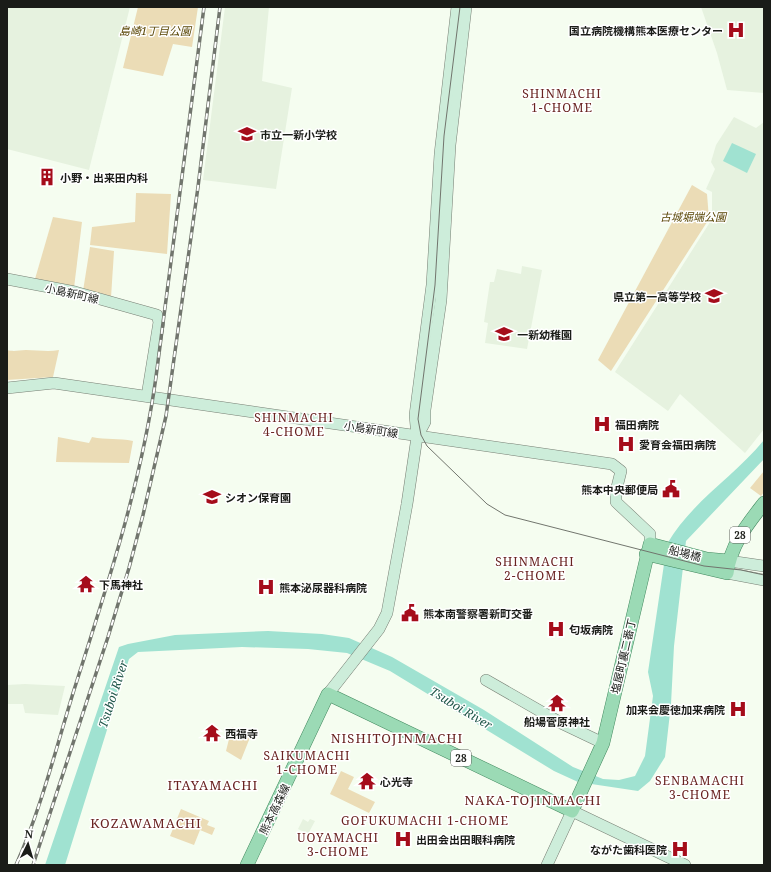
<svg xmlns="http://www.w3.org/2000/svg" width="771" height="872" font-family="'Noto Serif','Noto Sans JP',serif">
<rect width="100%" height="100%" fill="#f5fdf0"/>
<g fill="#e6f2df">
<polygon points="7,7 130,7 89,170 7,149"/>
<polygon points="225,7 269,7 262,81 292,88 276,189 203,180"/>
<polygon points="701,7 764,7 764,93 727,90 717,53"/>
<polygon points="734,117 756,128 764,122 764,429 745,453 680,394 668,411 615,372 712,219 712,192 706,189 715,169 711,162 716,145"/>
<polygon points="522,266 542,270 527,349 485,343 488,323 484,322 490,282 494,282 497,269 521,274"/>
<polygon points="25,684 65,686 58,715 25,713 23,704 7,704 7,685"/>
<polygon points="303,819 308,822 310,819 315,821 308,834 298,829"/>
</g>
<g fill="#ebdcb6">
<polygon points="138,7 198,7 192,47 173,44 163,76 123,68"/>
<polygon points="692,185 707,194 709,219 611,371 598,360"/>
<polygon points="136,193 171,194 167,254 90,245 92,227 135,222"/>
<polygon points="53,217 82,222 74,288 35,279"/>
<polygon points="90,247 114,251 111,298 83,291"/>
<path d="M7,350C15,352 18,350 26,350C37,350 48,352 59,350L53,377L7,380Z"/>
<path d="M58,437L89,443L92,437C106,440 119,438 133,441L129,463L56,462Z"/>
<polygon points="764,471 764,492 761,496 750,488"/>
<polygon points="232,727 251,735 241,760 226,751"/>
<polygon points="341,771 354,777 348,789 375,802 369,813 330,794"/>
<polygon points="181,809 209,821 207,825 215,828 212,835 200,830 194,845 170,836"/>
</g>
<g fill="#a0e2d1">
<polygon points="732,143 756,154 747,173 723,161"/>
<path d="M764,440V459L686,541L674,646L671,704L665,757L650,781L638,791L578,782L554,771L390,671L347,653L308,649L242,647L138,652L129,659L65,865H45L119,647L128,644L175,635L268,631L322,634L349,638L392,657L484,710L573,767L603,779L619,780L635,776L645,756L653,696L648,672L667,544C693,500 733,478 764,440Z"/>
</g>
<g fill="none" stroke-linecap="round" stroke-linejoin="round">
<g stroke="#787f74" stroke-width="12">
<g id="secondary">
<polyline points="7,279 75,292 157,315 159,322 147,396"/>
<polyline points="7,388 54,383 612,464 621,471 616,491 616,502 650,534 650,544"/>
<polyline points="417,437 425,422 425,410 441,300 450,145 466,7"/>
<polyline points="729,561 764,566"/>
<polyline points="727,573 764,580"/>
<polyline points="486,680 561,723 603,743"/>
<polyline points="328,694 379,629 387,613 407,504 417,437 415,415 432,285 440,154 457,7"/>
<polyline points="547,865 572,811 685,865"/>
</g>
</g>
<g stroke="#42885e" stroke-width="14">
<g id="primary">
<path d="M646,554L727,573C731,544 747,525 764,503"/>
<polyline points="247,865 328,694 572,811 603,743 650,544 707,559 729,561"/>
</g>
</g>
<use href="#secondary" stroke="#cdedda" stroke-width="11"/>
<use href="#primary" stroke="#9bdab5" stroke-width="13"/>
<polyline stroke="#71756d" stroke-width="1" points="460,7 444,136 435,285 418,419 421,435 427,446 487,504 505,515 704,566 741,570 764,575"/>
<g stroke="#71756d" stroke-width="3.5">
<g id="rail">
<path d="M16,865C41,809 56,748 74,690C107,586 141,485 156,377L204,7"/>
<polyline points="33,865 108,637 129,568 143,515 166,416 198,187 220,7"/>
</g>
</g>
<use href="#rail" stroke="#fff" stroke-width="2" stroke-dasharray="6" stroke-linecap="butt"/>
</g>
<defs>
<g id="hospital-bare" transform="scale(1.38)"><path d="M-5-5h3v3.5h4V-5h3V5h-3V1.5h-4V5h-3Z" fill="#a50c1b" stroke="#fff" stroke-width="2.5" paint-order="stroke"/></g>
<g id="school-bare" transform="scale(1.38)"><path d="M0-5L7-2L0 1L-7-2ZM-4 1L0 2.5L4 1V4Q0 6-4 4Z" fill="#a50c1b" stroke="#fff" stroke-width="2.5" paint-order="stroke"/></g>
<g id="building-bare" transform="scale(1.38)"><path d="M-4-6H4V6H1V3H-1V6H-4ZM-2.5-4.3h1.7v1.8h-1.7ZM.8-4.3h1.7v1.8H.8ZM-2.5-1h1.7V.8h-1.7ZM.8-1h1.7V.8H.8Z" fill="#a50c1b" stroke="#fff" stroke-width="2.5" paint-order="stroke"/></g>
<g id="civic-bare" transform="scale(1.38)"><path d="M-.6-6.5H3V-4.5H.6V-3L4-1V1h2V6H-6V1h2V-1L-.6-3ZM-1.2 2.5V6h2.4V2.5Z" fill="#a50c1b" stroke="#fff" stroke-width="2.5" paint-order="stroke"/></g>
<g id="temple-bare" transform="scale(1.38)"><path d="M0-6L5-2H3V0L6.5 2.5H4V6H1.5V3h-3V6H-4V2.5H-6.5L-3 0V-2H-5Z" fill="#a50c1b" stroke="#fff" stroke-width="2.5" paint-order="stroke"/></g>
</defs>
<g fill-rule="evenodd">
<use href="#hospital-bare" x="736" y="30"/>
<use href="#school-bare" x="247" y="134"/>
<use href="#building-bare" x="47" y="177"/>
<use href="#school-bare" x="714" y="296"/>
<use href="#school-bare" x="504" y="334"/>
<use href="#hospital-bare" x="602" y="424"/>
<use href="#hospital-bare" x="626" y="444"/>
<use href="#civic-bare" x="671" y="489"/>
<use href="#school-bare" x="212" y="497"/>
<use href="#temple-bare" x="86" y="584"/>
<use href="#hospital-bare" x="266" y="587"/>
<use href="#civic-bare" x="410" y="613"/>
<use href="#hospital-bare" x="556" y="629"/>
<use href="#temple-bare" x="557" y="703"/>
<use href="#hospital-bare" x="738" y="709"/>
<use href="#temple-bare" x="212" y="733"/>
<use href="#temple-bare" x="367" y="781"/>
<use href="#hospital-bare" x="403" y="839"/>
<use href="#hospital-bare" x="680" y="849"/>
</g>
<g text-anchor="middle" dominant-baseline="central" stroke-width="3" stroke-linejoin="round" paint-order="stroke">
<g fill="#fff" stroke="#5f605d" stroke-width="1">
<rect x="730" y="527" width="20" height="16" rx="3"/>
<rect x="451" y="750" width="20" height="16" rx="3"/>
</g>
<g font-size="10" font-weight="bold" fill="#1a1c18">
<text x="740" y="535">28</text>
<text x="461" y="758">28</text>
</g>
<g font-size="11" font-style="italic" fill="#5a4706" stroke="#fff">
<text x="155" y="30">島崎1丁目公園</text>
<text x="693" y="216">古城堀端公園</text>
</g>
<g font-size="11" font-weight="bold" fill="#1a1c18" stroke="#fff" text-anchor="start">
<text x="723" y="30" text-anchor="end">国立病院機構熊本医療センター</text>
<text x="260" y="134">市立一新小学校</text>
<text x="60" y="177">小野・出来田内科</text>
<text x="701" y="296" text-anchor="end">県立第一高等学校</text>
<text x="517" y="334">一新幼稚園</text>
<text x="615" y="424">福田病院</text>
<text x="639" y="444">愛育会福田病院</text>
<text x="658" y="489" text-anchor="end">熊本中央郵便局</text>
<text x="225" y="497">シオン保育園</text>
<text x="99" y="584">下馬神社</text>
<text x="279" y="587">熊本泌尿器科病院</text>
<text x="423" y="613">熊本南警察署新町交番</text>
<text x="569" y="629">匂坂病院</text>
<text x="725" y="709" text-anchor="end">加来会慶徳加来病院</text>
<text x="557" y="721" text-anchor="middle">船場菅原神社</text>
<text x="225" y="733">西福寺</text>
<text x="380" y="781">心光寺</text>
<text x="416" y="839">出田会出田眼科病院</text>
<text x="667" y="849" text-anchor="end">ながた歯科医院</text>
</g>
<g font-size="11" fill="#1a1c18" stroke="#fff">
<text transform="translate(72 293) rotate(13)">小島新町線</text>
<text transform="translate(371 429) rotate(9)">小島新町線</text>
<text transform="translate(685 553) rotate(14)">船場橋</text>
<text transform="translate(623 656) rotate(-77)">塩屋町裏二番丁</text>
<text transform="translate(274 809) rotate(-64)">熊本高森線</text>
</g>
<g font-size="12" letter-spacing="1" fill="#692321" stroke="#fff">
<text x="562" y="93">SHINMACHI<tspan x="562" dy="14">1-CHOME</tspan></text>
<text x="294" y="417">SHINMACHI<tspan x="294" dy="14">4-CHOME</tspan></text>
<text x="535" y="561">SHINMACHI<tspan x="535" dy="14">2-CHOME</tspan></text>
<text x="307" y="755">SAIKUMACHI<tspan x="307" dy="14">1-CHOME</tspan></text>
<text x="700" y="780">SENBAMACHI<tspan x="700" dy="14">3-CHOME</tspan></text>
<text x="425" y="820">GOFUKUMACHI 1-CHOME</text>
<text x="338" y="837">UOYAMACHI<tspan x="338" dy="14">3-CHOME</tspan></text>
</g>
<g font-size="12" font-style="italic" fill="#21574b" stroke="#fff">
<text transform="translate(113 694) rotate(-72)">Tsuboi River</text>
<text transform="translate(461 708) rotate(31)">Tsuboi River</text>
</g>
<g font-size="13" letter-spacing="1" fill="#692321" stroke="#fff">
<text x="397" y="738">NISHITOJINMACHI</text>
<text x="213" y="785">ITAYAMACHI</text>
<text x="533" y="800">NAKA-TOJINMACHI</text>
<text x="146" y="823">KOZAWAMACHI</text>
</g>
</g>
<rect width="771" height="872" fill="none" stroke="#1a1c18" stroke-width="16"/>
<g transform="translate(28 844) rotate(5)" stroke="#ffffff" stroke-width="3" paint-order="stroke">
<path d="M0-3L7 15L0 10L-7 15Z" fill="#1a1c18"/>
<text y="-6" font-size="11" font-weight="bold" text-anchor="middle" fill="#1a1c18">N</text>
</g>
</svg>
